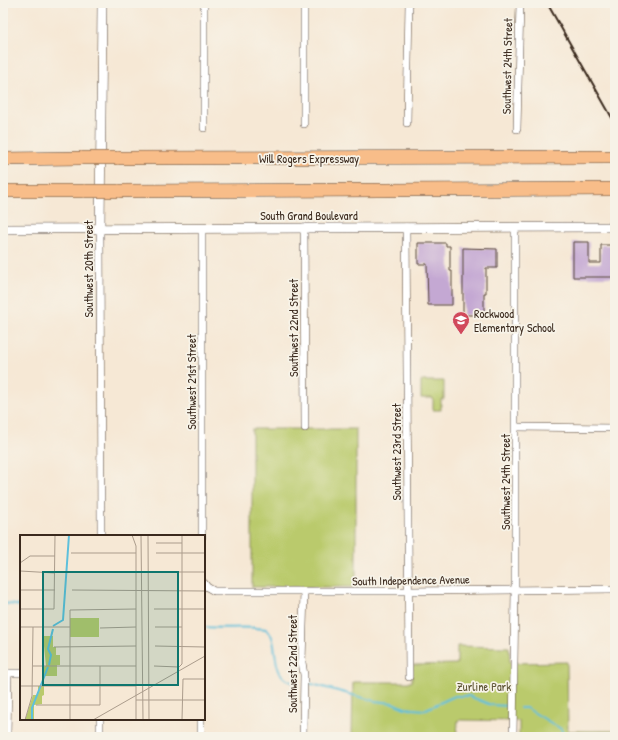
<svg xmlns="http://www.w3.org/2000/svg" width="618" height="740" font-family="'Patrick Hand',sans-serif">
<rect width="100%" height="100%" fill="#f7f3e8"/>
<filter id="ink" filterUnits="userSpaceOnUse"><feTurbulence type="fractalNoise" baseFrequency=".025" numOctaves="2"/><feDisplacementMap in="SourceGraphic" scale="8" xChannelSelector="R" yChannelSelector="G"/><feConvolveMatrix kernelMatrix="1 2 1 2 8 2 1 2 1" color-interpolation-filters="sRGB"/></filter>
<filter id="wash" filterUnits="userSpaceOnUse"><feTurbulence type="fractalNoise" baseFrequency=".012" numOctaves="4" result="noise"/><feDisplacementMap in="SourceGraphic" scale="16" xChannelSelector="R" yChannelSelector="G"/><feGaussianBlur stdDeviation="0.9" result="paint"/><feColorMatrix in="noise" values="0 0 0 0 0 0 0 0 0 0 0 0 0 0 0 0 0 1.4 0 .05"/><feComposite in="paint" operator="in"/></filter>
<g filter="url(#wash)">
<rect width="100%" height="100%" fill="#f6e8d5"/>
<g fill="#baca6c" stroke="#7a7a45">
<polygon points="421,381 444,381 444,399 441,399 441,410 433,410 433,398 421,398"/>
<rect x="252" y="429" width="104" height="158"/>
<polygon points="457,646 509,647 510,663 567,662 568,731 615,731 615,737 519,737 519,721 458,720 457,735 352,735 353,682 412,682 412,665 457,664"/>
</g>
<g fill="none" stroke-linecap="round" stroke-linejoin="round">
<g stroke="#5ec0dc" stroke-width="2">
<polyline points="3,603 21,606"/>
<path d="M204,627C225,629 246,626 266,629C268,632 271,634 272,637C278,656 272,680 297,683"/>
<polyline points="308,683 375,701 393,703 405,708 424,710 455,696 469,696 491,705 508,706"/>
<polyline points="520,708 526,708 533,712 561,729 563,734 577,737"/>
</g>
</g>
<g id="blocks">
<g fill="#c4a8d3">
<polygon points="573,242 589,242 589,263 601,263 601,245 614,245 614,277 573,277"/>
<polygon points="418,243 446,243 446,246 450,246 450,271 452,271 452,305 428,305 427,264 418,264"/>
<polygon points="463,248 497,249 497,268 486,268 486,293 484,293 484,312 483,313 475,313 475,315 463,315"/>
</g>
</g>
</g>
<g filter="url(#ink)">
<use href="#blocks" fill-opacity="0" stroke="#574639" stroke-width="1"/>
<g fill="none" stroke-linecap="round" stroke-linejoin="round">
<g stroke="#574639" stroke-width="8">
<g id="minor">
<polyline points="204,3 204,128"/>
<polyline points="304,3 304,124"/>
<polyline points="407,123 409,3"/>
<polyline points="517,129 520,3"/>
<polyline points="304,227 305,428"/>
<polyline points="406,227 409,677"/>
<polyline points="100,229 101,536"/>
<polyline points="516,427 615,428"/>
<polyline points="202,536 202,228"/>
<polyline points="204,583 207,587 214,591 408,591 615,589"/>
<polyline points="3,673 21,673"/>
<polyline points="7,737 8,673"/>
<polyline points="100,737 100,719"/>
<polyline points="201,737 201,719"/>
<polyline points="303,737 304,675 302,662 304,591"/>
<polyline points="513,737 515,590 515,227"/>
</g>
</g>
<g stroke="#574639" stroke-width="10">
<g id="tertiary">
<polyline points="3,229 615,227"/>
<polyline points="100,229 102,3"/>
</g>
</g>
<g stroke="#574639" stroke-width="14">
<g id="motorway">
<polyline points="117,158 615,157"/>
<polyline points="3,159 82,158"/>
<polyline points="3,191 85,191"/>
<polyline points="118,191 615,189"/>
</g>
</g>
<use href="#minor" stroke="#fff" stroke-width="7"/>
<use href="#tertiary" stroke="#fff" stroke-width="9"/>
<use href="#motorway" stroke="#f8bd89" stroke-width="13"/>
<polyline stroke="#3b2a1e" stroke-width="2" points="547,3 615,123"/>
<g stroke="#574639" stroke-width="14" stroke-linecap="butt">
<g id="motorway-bridge">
<polyline points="82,158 117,158"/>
<polyline points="85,191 118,191"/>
</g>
</g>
<use href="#motorway-bridge" stroke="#f8bd89" stroke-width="13"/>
</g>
</g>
<defs>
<g id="school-pin" transform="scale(0.9)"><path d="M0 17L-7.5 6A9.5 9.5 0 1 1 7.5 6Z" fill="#d1495b" stroke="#f7f3e8"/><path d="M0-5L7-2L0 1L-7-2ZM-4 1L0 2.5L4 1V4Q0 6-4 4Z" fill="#fff"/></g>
</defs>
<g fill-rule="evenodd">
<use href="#school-pin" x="461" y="320"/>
</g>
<g text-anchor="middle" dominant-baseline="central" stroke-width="3.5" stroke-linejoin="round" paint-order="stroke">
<g font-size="12" fill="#3b2a1e" stroke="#f7f3e8">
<text transform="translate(507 66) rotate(-89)">Southwest 24th Street</text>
<text x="309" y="158">Will Rogers Expressway</text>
<text x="309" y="215">South Grand Boulevard</text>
<text transform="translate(88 269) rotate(-90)">Southwest 20th Street</text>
<text transform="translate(293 328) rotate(-90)">Southwest 22nd Street</text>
<text transform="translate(191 382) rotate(-90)">Southwest 21st Street</text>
<text transform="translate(396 452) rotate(-90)">Southwest 23rd Street</text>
<text transform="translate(505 482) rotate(-90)">Southwest 24th Street</text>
<text transform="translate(411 580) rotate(-1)">South Independence Avenue</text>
<text transform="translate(292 664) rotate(-90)">Southwest 22nd Street</text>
</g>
<g font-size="12" fill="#3b2a1e" stroke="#f7f3e8" text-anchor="start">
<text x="474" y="313">Rockwood<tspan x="474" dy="14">Elementary School</tspan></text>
</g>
<g font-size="12" fill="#5b5232" stroke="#f7f3e8">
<text x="484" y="686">Zurline Park</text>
</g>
</g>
<g transform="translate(20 535)">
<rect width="185" height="185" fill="#f6e8d5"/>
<path d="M50,83H79V102H50ZM23,101H33V112H36V120H40V130H37V141H24V160L22,161V169L14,170V185H5L13,160H18V151H22V132L26,131Z" fill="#baca6c"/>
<path fill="none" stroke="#5ec0dc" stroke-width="2" d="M33,91L43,85L49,0M29,130L31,120L28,114L33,94M12,185V173L28,132"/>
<path fill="none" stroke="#ab9c8c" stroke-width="1" d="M112,0L116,11V185M121,0L123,185M128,0L129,185M136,8H162M51,18H116M136,18H185M0,28L10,21H35M0,36L35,38M51,37H116M138,37H185M0,55H35M52,55L185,56M0,74H34L35,0M134,74H185M0,92H50M135,92H162M80,93L116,92M135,111L185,112M34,112L116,111M13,131H116M134,131L159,132L162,129V0M0,151H116M116,165H185M16,170H80V131M5,185L12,161L13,92M50,185V75L116,74M73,185L185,121M162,185L163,144H185"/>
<path fill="#0f766e" fill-opacity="0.15" stroke="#0f766e" stroke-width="2" d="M23,37H158V150H23Z"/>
<rect width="185" height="185" fill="none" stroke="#3b2a1e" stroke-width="2"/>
</g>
<rect width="618" height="740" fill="none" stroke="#f7f3e8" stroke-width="16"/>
</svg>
